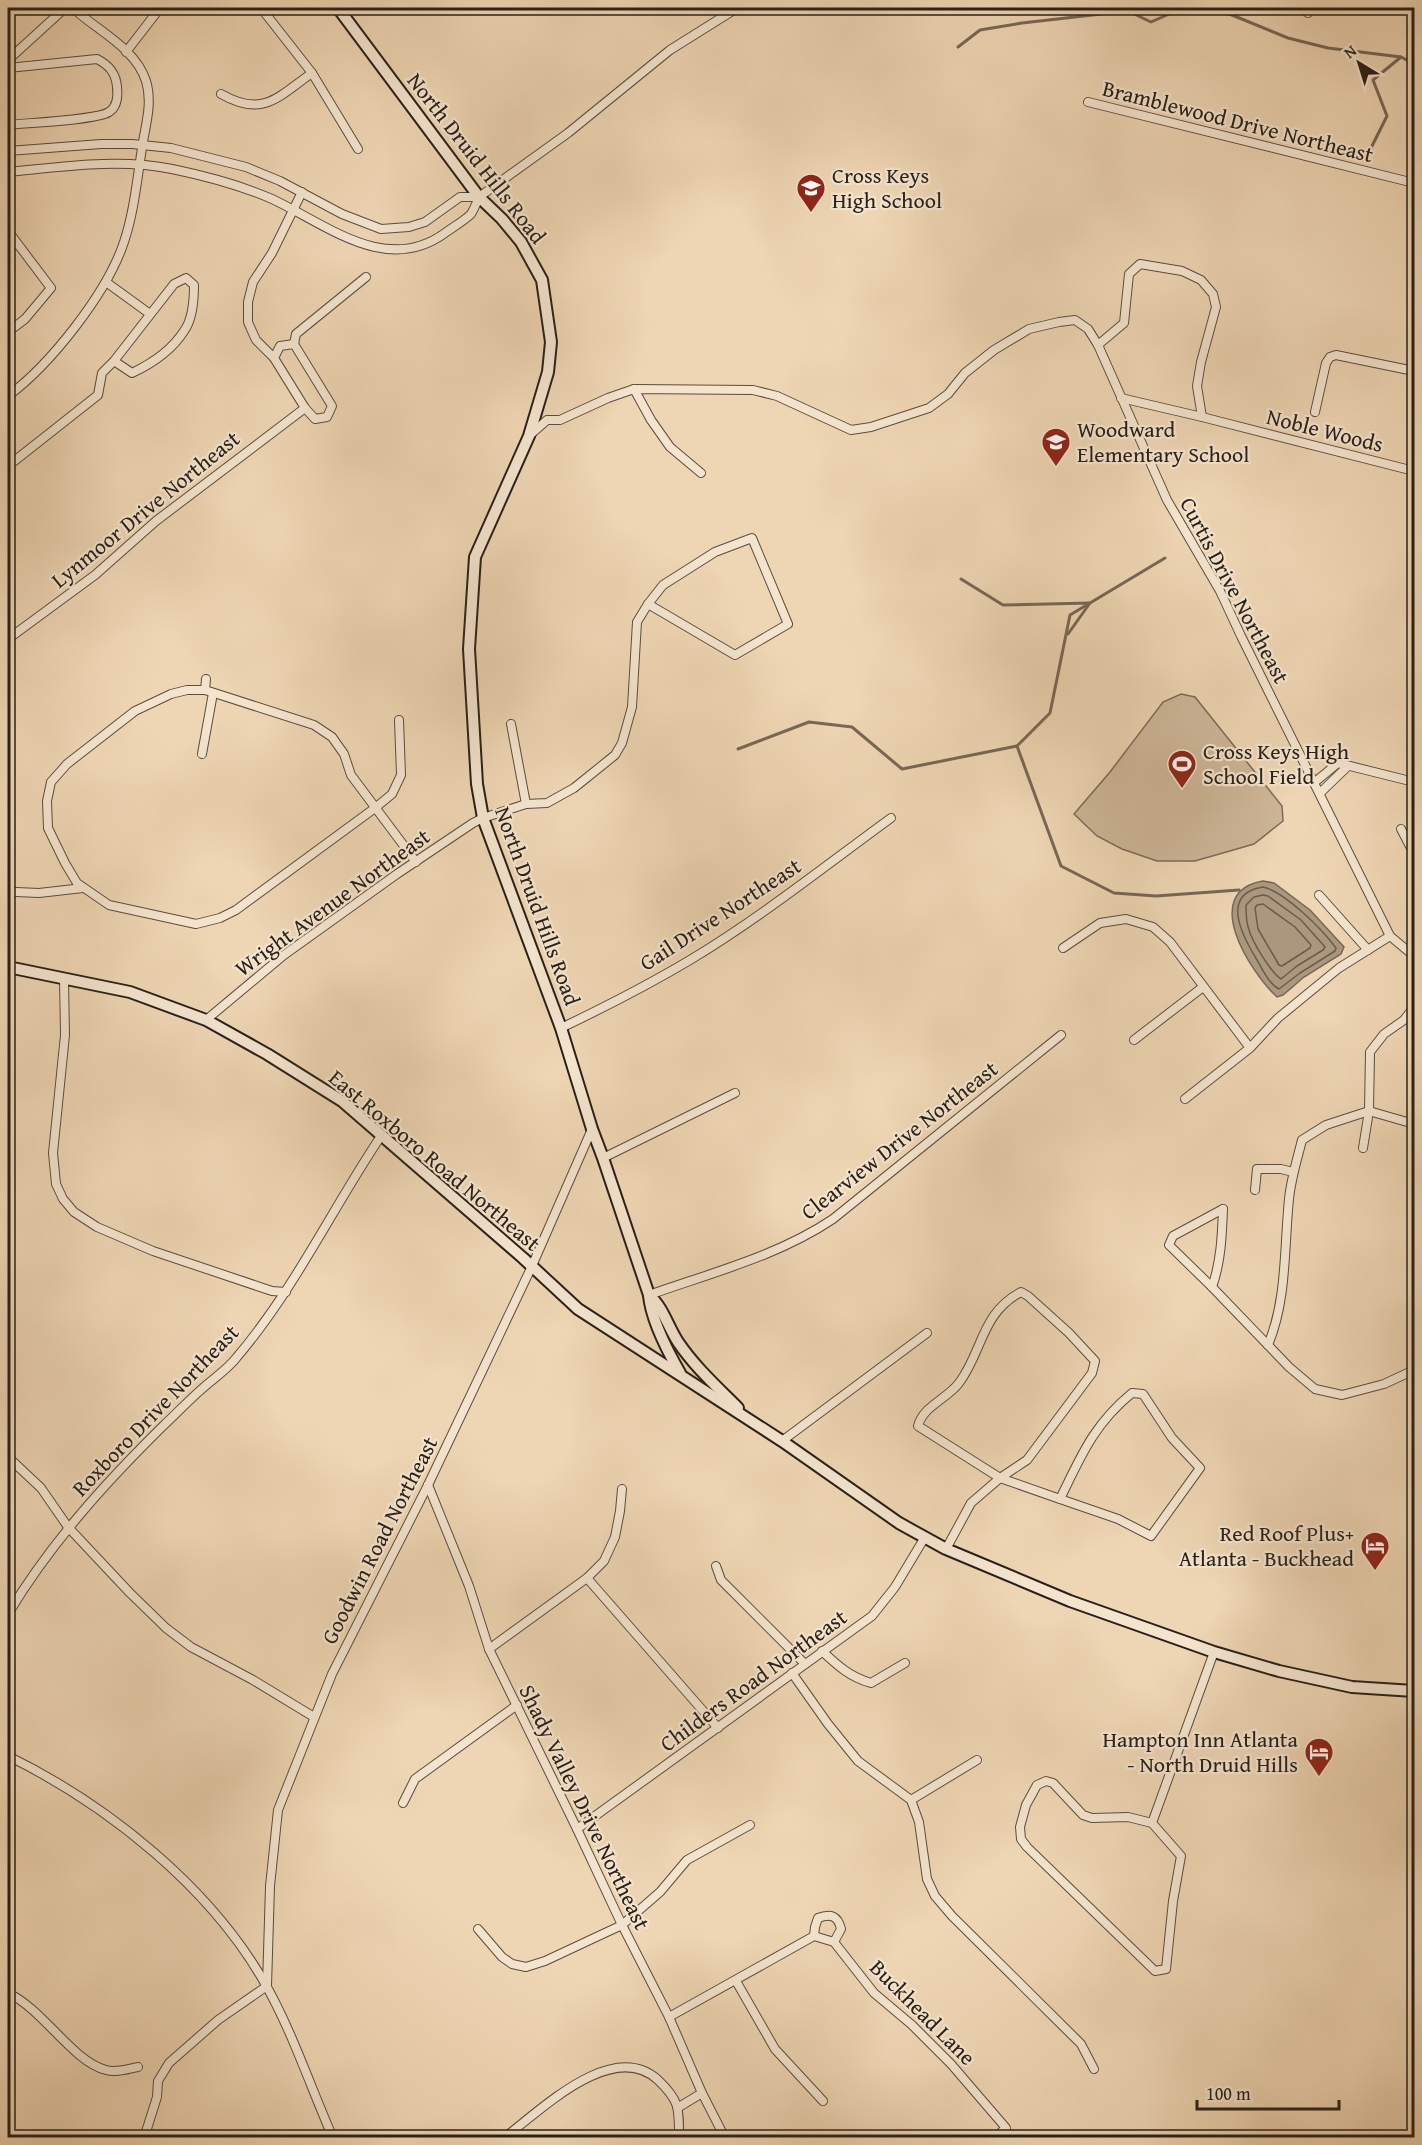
<svg xmlns="http://www.w3.org/2000/svg" width="1422" height="2145" font-family="'Gentium Book Plus',serif">
<rect width="100%" height="100%" fill="#eed5b3"/>
<filter id="stains"><feTurbulence type="fractalNoise" baseFrequency=".00333" numOctaves="4"/><feColorMatrix values="0 0 0 0 .2 0 0 0 0 .09 0 0 0 0 .02 0 0 0 .5 -.17"/></filter>
<radialGradient id="worn" r=".72"><stop offset=".6" stop-color="#630" stop-opacity="0"/><stop offset="1" stop-color="#630" stop-opacity=".3"/></radialGradient>
<polygon fill="#cdb698" stroke="#7b6b58" stroke-width="1.5" points="1181,694 1195,697 1282,806 1283,821 1254,844 1195,861 1157,861 1122,849 1097,836 1074,814 1110,772 1163,702"/>
<path fill="#ab977e" stroke="#776755" stroke-width="1.5" d="M1263,881L1274,883L1310,910L1344,947L1341,954L1304,977L1283,995L1277,997C1250,972 1199,892 1263,881Z"/>
<g fill="none" stroke-linecap="round" stroke-linejoin="round">
<g stroke="#6a5c4a" stroke-width="1.5">
<path d="M1263,887C1285,892 1322,929 1336,948L1335,951L1300,973L1279,989C1269,984 1263,970 1257,960C1243,937 1219,894 1263,887Z"/>
<path d="M1263,895L1268,896L1301,920L1325,947L1323,950L1297,966L1281,979C1271,973 1252,941 1249,930C1246,922 1246,913 1246,905L1254,897Z"/>
<polygon points="1263,904 1295,927 1311,945 1310,948 1282,966 1279,965 1258,929 1255,908 1257,905"/>
</g>
<g stroke="#776755" stroke-width="3">
<polyline points="1201,8 1232,15 1288,38 1328,48 1401,57"/>
<polyline points="958,47 980,30 1022,23 1128,11 1151,22 1183,8"/>
<polyline points="1369,152 1387,116 1373,80 1401,57 1414,64"/>
<polyline points="1165,558 1070,615 1050,713 1017,746 1061,866 1114,893 1156,896 1239,890"/>
<polyline points="961,579 1003,605 1090,603 1068,634"/>
<polyline points="738,749 809,722 852,727 902,769 1017,746"/>
</g>
<g stroke="#5a4d3e" stroke-width="10">
<g id="street">
<polyline points="261,8 312,73 358,149"/>
<polyline points="1301,8 1308,13"/>
<polyline points="126,52 160,8"/>
<polyline points="8,60 65,8"/>
<path d="M8,68L97,59C109,65 116,73 117,87C118,96 117,107 109,112C97,120 26,123 8,125"/>
<path d="M221,94C263,118 278,97 312,73"/>
<polyline points="1088,102 1414,183"/>
<polyline points="8,151 101,144 132,144 171,148 246,167 280,181 342,214 381,229 409,227 425,222 460,197 479,197"/>
<path d="M8,172C61,167 118,158 172,169C206,176 240,185 272,199C326,224 386,276 445,233C453,227 464,221 471,214C474,209 477,202 479,197"/>
<polyline points="479,197 568,133 670,50 737,8"/>
<polyline points="8,231 51,288 25,319 8,332"/>
<polyline points="106,282 150,314"/>
<polygon points="294,344 332,406 327,417 315,419 305,408 274,358 280,346"/>
<polyline points="294,344 296,334 366,277"/>
<polyline points="1098,345 1124,323 1129,274 1140,264 1182,271 1201,280 1213,294 1216,307 1201,362 1197,386 1202,417"/>
<polyline points="274,358 256,340 251,329 248,322 248,302 253,282 272,253 302,192"/>
<polyline points="634,389 651,420 670,447 701,473"/>
<path d="M8,396C51,364 107,293 124,242C134,212 137,180 142,148C145,126 153,104 146,81C135,47 97,31 73,8"/>
<polyline points="1121,398 1202,417 1414,471"/>
<polyline points="1315,412 1326,363 1330,357 1336,355 1414,371"/>
<polyline points="530,435 547,420 560,420 608,398 634,389 753,390 777,396 851,430 871,427 929,408 948,394 965,373 994,350 1029,329 1059,322 1075,320 1088,329 1098,345 1167,500 1220,591 1241,636 1390,936 1414,956"/>
<path d="M8,466L98,395L102,373L114,361L174,284L186,278L194,285C194,300 193,319 184,331C172,350 151,364 132,373L114,361"/>
<polygon points="752,538 788,624 735,655 648,604 663,585 715,552"/>
<polyline points="8,639 95,575 156,521 305,408"/>
<polyline points="205,690 206,679"/>
<polyline points="399,720 401,775 392,794 375,808 236,910 220,918 196,924 109,905 77,883 65,863 48,828 47,801 51,782 67,764 135,711 171,694 187,690 205,690 314,725 332,737 344,754 351,775 416,862"/>
<polyline points="511,724 526,804"/>
<polyline points="202,754 213,693"/>
<polyline points="1315,782 1338,763 1414,782"/>
<polyline points="1320,793 1348,766"/>
<polyline points="1401,829 1414,854"/>
<polyline points="16,892 39,893 83,888"/>
<polyline points="1319,895 1368,950"/>
<polyline points="1063,948 1100,923 1126,919 1153,927 1170,942 1250,1048 1278,1018 1339,968 1390,936"/>
<polyline points="64,979 65,1035 53,1153 56,1184 63,1199 74,1212 97,1227 153,1251 272,1291 286,1292"/>
<polyline points="206,1020 284,955 397,874 473,823 483,818 526,804 547,803 574,788 615,755 622,743 632,707 637,622 648,604"/>
<path d="M561,1028C605,1007 648,985 690,960C760,918 825,866 891,818"/>
<polyline points="1134,1040 1203,987"/>
<polyline points="1185,1099 1250,1048"/>
<polyline points="1363,1148 1369,1111 1370,1052 1384,1034 1404,1020 1414,1007"/>
<polyline points="603,1158 735,1093"/>
<polyline points="1255,1190 1257,1169 1281,1169 1293,1172"/>
<polyline points="1223,1209 1173,1236 1169,1245 1212,1287 1289,1367 1315,1389 1342,1395 1384,1384 1412,1371 1414,1328"/>
<path d="M1212,1287C1221,1262 1222,1235 1223,1209"/>
<path d="M1021,1292L1028,1296L1069,1333L1095,1361L1092,1373L1027,1460L1000,1478L918,1426C923,1406 947,1399 959,1383C983,1351 981,1313 1021,1292Z"/>
<path d="M649,1295C711,1273 778,1256 833,1219L1061,1035"/>
<path d="M1268,1345C1287,1300 1284,1248 1289,1199C1291,1179 1297,1160 1302,1140L1326,1125L1369,1111L1414,1124"/>
<path d="M1132,1393L1143,1394L1172,1438L1200,1468L1151,1536L1118,1519L1060,1499C1081,1456 1094,1424 1132,1393Z"/>
<polyline points="782,1441 927,1333"/>
<polyline points="8,1457 41,1488 68,1527 130,1593 166,1628 191,1647 253,1680 314,1717"/>
<polyline points="428,1485 469,1586 489,1649 577,1829 622,1925 669,2017 702,2093 725,2138"/>
<polyline points="946,1549 971,1503 1000,1478 1060,1499"/>
<polyline points="716,1566 721,1580 805,1664"/>
<polyline points="587,1578 718,1728"/>
<path d="M8,1614C50,1544 105,1483 164,1425C177,1413 190,1399 203,1388C214,1378 228,1369 237,1357C294,1290 332,1209 381,1136"/>
<polyline points="489,1649 587,1578 604,1561 615,1537 620,1511 622,1489"/>
<path d="M822,1651C838,1666 850,1677 871,1683L905,1663"/>
<polyline points="792,1673 828,1724 858,1761 911,1800 919,1822 927,1879 935,1896 952,1916 1081,2044 1094,2069"/>
<path d="M8,1756C108,1805 212,1888 267,1987C293,2034 311,2088 333,2138"/>
<polyline points="911,1800 977,1760"/>
<polyline points="403,1803 415,1779 517,1705"/>
<polyline points="1152,1823 1181,1856 1173,1901 1166,1969 1155,1971 1027,1847 1021,1839 1020,1827 1026,1805 1037,1785 1046,1781 1053,1783 1083,1815 1092,1818 1128,1817 1152,1823 1214,1652"/>
<polyline points="577,1829 872,1616 895,1587 925,1537"/>
<polyline points="478,1929 502,1957 512,1964 526,1967 545,1961 622,1925 660,1892 687,1860 750,1825"/>
<path d="M814,1936L815,1927L818,1918C831,1913 838,1916 841,1929L834,1942"/>
<polyline points="736,1981 775,2049 823,2101"/>
<path d="M8,1993C44,2010 72,2061 106,2070C116,2073 127,2069 138,2067"/>
<polyline points="669,2017 814,1936 834,1942 874,1993 912,2025 951,2064 1006,2128 994,2138"/>
<polyline points="679,2107 702,2093"/>
<path d="M509,2134C543,2108 614,2039 658,2080C680,2101 679,2108 679,2138"/>
<polyline points="144,2138 157,2097 158,2081 169,2063 218,2020 267,1986 270,1886 278,1810 332,1674 428,1485 532,1266 592,1129"/>
</g>
</g>
<g stroke="#292017" stroke-width="14">
<g id="secondary">
<path d="M338,8L479,197L502,219L521,242L542,280L551,342L548,372L529,436L475,557L469,649L477,784L483,818L561,1028L592,1129L603,1158L649,1295C651,1320 668,1352 680,1373"/>
<polyline points="8,967 130,992 206,1020 267,1054 342,1101 523,1258 578,1309 782,1441 899,1523 946,1549 1070,1601 1214,1652 1279,1671 1352,1687 1414,1691"/>
<path d="M649,1295C663,1307 668,1327 678,1342C695,1367 716,1386 738,1408"/>
</g>
</g>
<use href="#street" stroke="#f4e4ce" stroke-width="8"/>
<use href="#secondary" stroke="#f4e4ce" stroke-width="10"/>
</g>
<defs>
<g id="school-pin" transform="scale(1.5)"><path d="M0 17L-7.5 6A9.5 9.5 0 1 1 7.5 6Z" fill="#8f2418" stroke="#f4e4ce"/><path d="M0-5L7-2L0 1L-7-2ZM-4 1L0 2.5L4 1V4Q0 6-4 4Z" fill="#fff"/></g>
<g id="stadium-pin" transform="scale(1.5)"><path d="M0 17L-7.5 6A9.5 9.5 0 1 1 7.5 6Z" fill="#8f2418" stroke="#f4e4ce"/><path d="M0-5a6.5 5 0 1 0 0 10a6.5 5 0 1 0 0-10ZM-3.5-1.8h7v3.6h-7Z" fill="#fff"/></g>
<g id="hotel-pin" transform="scale(1.5)"><path d="M0 17L-7.5 6A9.5 9.5 0 1 1 7.5 6Z" fill="#8f2418" stroke="#f4e4ce"/><path d="M-6-4.5h1.5V1H6V5H4.5V3h-9V5H-6ZM-4 0a1.8 1.8 0 1 1 3.6 0ZM.5 0V-2.5h3Q6-2.5 6 0Z" fill="#fff"/></g>
</defs>
<g fill-rule="evenodd">
<use href="#school-pin" x="811" y="188"/>
<use href="#school-pin" x="1056" y="442"/>
<use href="#stadium-pin" x="1182" y="764"/>
<use href="#hotel-pin" x="1375" y="1546"/>
<use href="#hotel-pin" x="1319" y="1752"/>
</g>
<g text-anchor="middle" dominant-baseline="central" stroke-width="4.5" stroke-linejoin="round" paint-order="stroke">
<g font-size="22" fill="#292017" stroke="#f4e4ce">
<text transform="translate(1238 121) rotate(14)">Bramblewood Drive Northeast</text>
<text transform="translate(477 158) rotate(52)">North Druid Hills Road</text>
<text transform="translate(1325 430) rotate(14)">Noble Woods</text>
<text transform="translate(145 509) rotate(-39)">Lynmoor Drive Northeast</text>
<text transform="translate(1235 590) rotate(62)">Curtis Drive Northeast</text>
<text transform="translate(332 902) rotate(-36)">Wright Avenue Northeast</text>
<text transform="translate(538 906) rotate(70)">North Druid Hills Road</text>
<text transform="translate(720 914) rotate(-33)">Gail Drive Northeast</text>
<text transform="translate(899 1140) rotate(-38)">Clearview Drive Northeast</text>
<text transform="translate(435 1160) rotate(40)">East Roxboro Road Northeast</text>
<text transform="translate(155 1410) rotate(-46)">Roxboro Drive Northeast</text>
<text transform="translate(379 1540) rotate(-63)">Goodwin Road Northeast</text>
<text transform="translate(753 1680) rotate(-36)">Childers Road Northeast</text>
<text transform="translate(585 1807) rotate(64)">Shady Valley Drive Northeast</text>
<text transform="translate(923 2012) rotate(45)">Buckhead Lane</text>
</g>
<g font-size="22" fill="#292017" stroke="#f4e4ce" text-anchor="start">
<text x="832" y="175">Cross Keys<tspan x="832" dy="25">High School</tspan></text>
<text x="1077" y="429">Woodward<tspan x="1077" dy="25">Elementary School</tspan></text>
<text x="1203" y="751">Cross Keys High<tspan x="1203" dy="25">School Field</tspan></text>
<text x="1354" y="1533" text-anchor="end">Red Roof Plus+<tspan x="1354" dy="25">Atlanta - Buckhead</tspan></text>
<text x="1298" y="1739" text-anchor="end">Hampton Inn Atlanta<tspan x="1298" dy="25">- North Druid Hills</tspan></text>
</g>
</g>
<rect width="1422" height="2145" fill="none" stroke="#eed5b3" stroke-width="30"/>
<rect x="9" y="9" width="1404" height="2127" fill="none" stroke="#292017" stroke-width="3"/>
<rect x="15" y="15" width="1392" height="2115" fill="none" stroke="#292017" stroke-width="1.5"/>
<g transform="translate(1359 63) rotate(322)" stroke="#f4e4ce" stroke-width="4.5" paint-order="stroke">
<path d="M0-4.5L10 22L0 15L-10 22Z" fill="#292017"/>
<text y="-9" font-size="16" font-weight="bold" text-anchor="middle" fill="#292017">N</text>
</g>
<path d="M1197 2100v9h142v-9" fill="none" stroke="#292017" stroke-width="3"/>
<text x="1206" y="2100" font-size="18" fill="#292017" stroke="#f4e4ce" stroke-width="4.5" paint-order="stroke">100 m</text>
<rect width="100%" height="100%" filter="url(#stains)"/>
<rect width="100%" height="100%" fill="url(#worn)"/>
</svg>
